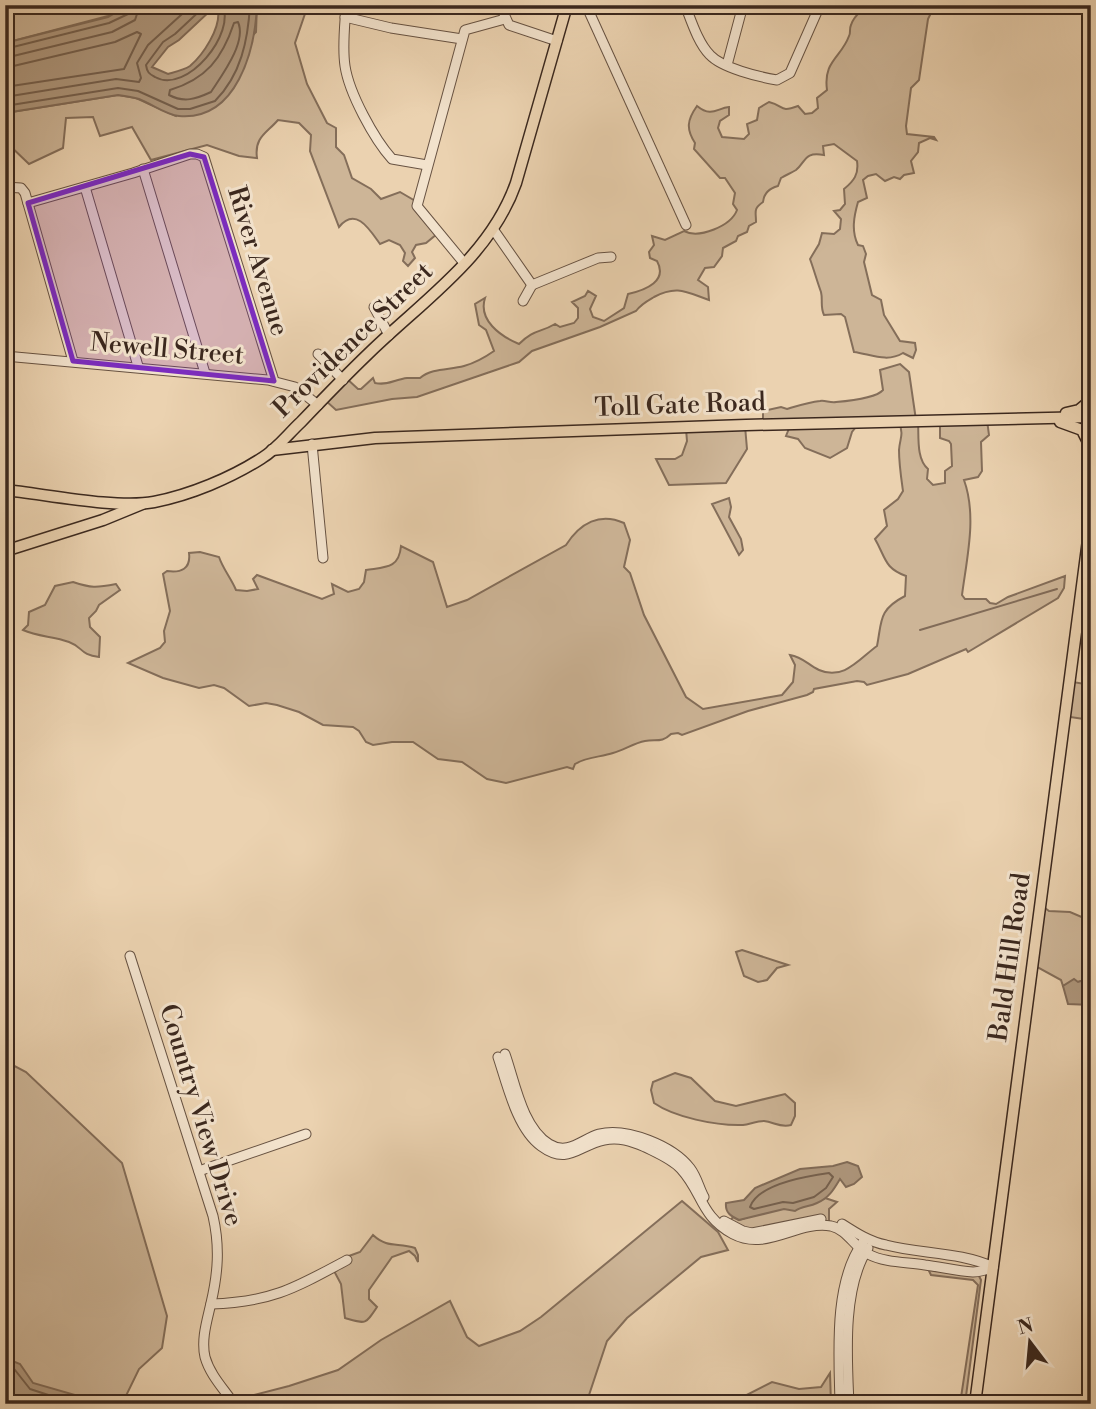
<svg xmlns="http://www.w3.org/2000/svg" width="1096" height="1409" font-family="'Libre Bodoni',serif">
<rect width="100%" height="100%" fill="#ebd2b0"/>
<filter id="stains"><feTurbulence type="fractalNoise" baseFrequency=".00286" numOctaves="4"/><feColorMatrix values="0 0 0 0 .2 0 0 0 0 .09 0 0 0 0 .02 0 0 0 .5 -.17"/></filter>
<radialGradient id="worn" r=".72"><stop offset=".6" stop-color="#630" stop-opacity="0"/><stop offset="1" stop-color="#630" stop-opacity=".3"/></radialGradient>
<g fill="#cdb597" stroke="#846e5a" stroke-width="2">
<polygon points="5,5 129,5 108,16 5,43"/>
<path d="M257,5H308L295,43L307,84L327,123L336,128V147L344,155L352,178L371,189L381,199L400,192L417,202L437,234L426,243L416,245L412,252L415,258L408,266L403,261L405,253L400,245L389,240L380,244C370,230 356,206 339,227L310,151L311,135L299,123L278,120C267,133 254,137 257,158L239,156L207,145L151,160L132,127L100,136L93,117L66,118L63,148L29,164L5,141V113L118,95L136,98L176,116L256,32Z"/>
<path d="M867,5H935L928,19L919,80L911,88L906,126L907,134L934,137L936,140L930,138L919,143L918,152L911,161L914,173L904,175L900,179L894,177L885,181L876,174L868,176L863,180L867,198L858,202C854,216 851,231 858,245L863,246L866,254L864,262L872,295L881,300L884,315L900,341L915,343L916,350L913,358L903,353C887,363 870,354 854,352L845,317L841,314L824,315C820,307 823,300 821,292C817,281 814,270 810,259L819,244L822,233L834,234L840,229L841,219L834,211L840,210L845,204L844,189C854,181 859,174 857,161L834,144L823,146L824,155C804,151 806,162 796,170C791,173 786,175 781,178L778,186C770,188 764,193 763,202C753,209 756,211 756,222L749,226L747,232L738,236L736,241L723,248L722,256L714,267L705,268L698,280L708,287L709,300C686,292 677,285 654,297C647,301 641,304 636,311L600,327L532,351L519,362L417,397L392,399L336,410L325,400L346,378L358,389H361L373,378L375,383C388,386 396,379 407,378C411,378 416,378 420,378C432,368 449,370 464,366C475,363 484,358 494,351L486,330L479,325L475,304L485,298C478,320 500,336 519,344C534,329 540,333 555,324L560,327L574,323L578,318V308L572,302L585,296L588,291L596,296L590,309L593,317L604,321L624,308L628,294C646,290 668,281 657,261L650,258L649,252L654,245L652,236L665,240L684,231C699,239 731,226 737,210L733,204L735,193L725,178H720L694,149L695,143C686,129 687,120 697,106C712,118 717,108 729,107V115L720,121L718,128L722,137L744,139L749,134L747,124L757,120L759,108L769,102C785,106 779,113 798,106L805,114L812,113L818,108L817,98L827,90C823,61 841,58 849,36C851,33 849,29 851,25C854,15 861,12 867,5Z"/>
<path d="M900,364L909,372L916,420L918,421C919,436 916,459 928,469L927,479L933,485L945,483V471L952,466L951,444L949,441L940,438V420H987L989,435L981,442L982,471L978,477L964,480C977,516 967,557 962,595L965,599H986L990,603L996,604L1008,597L1065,576L1064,588L1058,598L968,652L966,649L908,674L867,685L864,682L857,681L814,689L813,692L807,695L748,711L682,735L678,733L671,734C662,743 656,739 645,741C634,743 624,750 613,753C601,757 586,757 575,764L573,769L567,767L506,783L487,779L462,762L438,759L413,742H392L373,745L366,742L359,731L353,727L323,725L299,712L277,705L266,703L249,706L224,688L214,685L199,688L163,678L128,663L160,648L165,642L164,631L170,611L163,574L167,571C181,573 191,569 189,553L200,552L219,557C223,569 231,578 236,590L247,591L258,589L253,579L257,575L322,599L334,594L332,584L348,592L359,589L364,582L366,570C385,567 399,569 401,546L433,562L447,607L467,600L566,545C580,523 600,512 624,523L630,540L624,567L630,573L644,615L686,697L703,709L782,695L793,682L795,665L790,655C803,657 808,665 819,670C844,681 860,658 877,646C882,621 878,610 905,596L906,576C884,568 886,558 875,539L887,526L884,510L898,499L903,491C901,477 899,464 899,450C900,437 904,436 899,422H860L852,432L847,448L830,458L805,448L798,439L786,436L790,426H763V411L781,407L787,409C797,406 809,402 820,401C825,400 830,403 836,402C848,401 876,398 883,390L880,370Z"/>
<polygon points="745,426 747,449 726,483 669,485 656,459 675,459 682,455 687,441 686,429"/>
<polygon points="729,498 731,507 729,517 741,539 743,550 739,555 712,504"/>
<path d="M73,582C91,588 96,588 116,584L120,590L99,605L96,611L89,618L90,627L100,637L99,657C80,655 83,647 69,642C53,636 38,637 23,630L28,625L29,612L45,605L55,586Z"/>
<polygon points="1067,681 1091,685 1091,720 1063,716"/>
<polygon points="1041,905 1049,911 1070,912 1091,921 1091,975 1088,975 1085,980 1063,986 1061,980 1037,967"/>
<polygon points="742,950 788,965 777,968 767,980 758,982 744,976 736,952"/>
<polygon points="5,1061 26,1072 122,1163 167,1316 162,1348 139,1369 122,1404 5,1404"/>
<path d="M675,1073L691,1078L715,1101L736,1106L785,1094L795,1103V1116L791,1125C780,1128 774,1122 764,1121C757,1121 750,1124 743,1125C716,1126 674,1117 654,1103L651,1090L653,1082Z"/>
<path d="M825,1198L837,1202L829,1209V1225L765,1239L727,1225L733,1217L739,1220C753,1216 768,1210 782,1208C798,1206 811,1207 825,1198Z"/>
<polygon points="682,1201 718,1232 728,1250 701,1257 627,1318 607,1341 586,1404 245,1404 242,1398 289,1386 338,1370 381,1340 450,1301 467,1337 479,1346 520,1331 541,1317"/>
<path d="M373,1235C388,1249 398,1242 415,1248L418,1255V1262L415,1256L409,1251L392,1257L369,1290V1299L377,1307C365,1325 366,1324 345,1318L341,1284L333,1269L349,1256L360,1252Z"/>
<polygon points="930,1268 979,1276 981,1280 965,1404 960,1404 978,1285 973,1280 931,1275 929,1271"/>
<polygon points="830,1373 831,1404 729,1404 772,1382 799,1389 821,1387"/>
</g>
<g fill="#af987e" stroke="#816b58" stroke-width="2" fill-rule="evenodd">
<path d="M129,5H257C255,50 237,121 179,116C166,115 152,104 139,99C132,97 125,96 118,95L5,113V43L108,17ZM212,9L218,10C221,28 203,55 190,66C184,70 175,72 168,74L152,67L168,47L179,40Z"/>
<polygon points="1088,975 1091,975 1091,1005 1068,1004 1063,986 1074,979 1078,982 1085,980"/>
<path d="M847,1162L858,1166L862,1177L854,1184L846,1187L840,1179C834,1189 829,1198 817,1203C809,1207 802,1206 795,1211L784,1209L739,1220C731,1216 725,1213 726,1203L744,1200L755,1188L800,1169L833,1166Z"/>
<polygon points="5,1358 20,1364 33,1383 82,1397 83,1404 29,1404 5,1395"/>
</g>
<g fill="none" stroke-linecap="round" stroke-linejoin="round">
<g stroke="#75604e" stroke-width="2">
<path d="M206,5L175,34L163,42L146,65C147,72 149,74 155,77C187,95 237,32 222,5"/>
<path d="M238,22C247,42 222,75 211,92C196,99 184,103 169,95L170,90C206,79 222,59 234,23Z"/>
<polyline points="5,49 109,23 128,14 131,5"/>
<polyline points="5,58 112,32 135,20 140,5"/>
<polyline points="5,68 115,42 137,32 141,34 124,69 5,87"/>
<polyline points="5,97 116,79 139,82 141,78 137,63 148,45 192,5"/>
<path d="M5,106L118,88L138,91L178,109H190L215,101C241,75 248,40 250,5"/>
<path d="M829,1173L833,1177L826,1188L814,1197L793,1203L783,1202L754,1209L750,1207C758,1184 807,1176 829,1173Z"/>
<polyline points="5,1365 15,1370 30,1389 76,1404"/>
</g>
<polyline stroke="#816b58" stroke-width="2" points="920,630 1057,589"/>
<g stroke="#675242" stroke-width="11">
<g id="minor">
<path d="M346,5C345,25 342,46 345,66C349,93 374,139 392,159L427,165"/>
<polyline points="500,5 509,25 557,41"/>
<polyline points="586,5 686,225"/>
<path d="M685,5C691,20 698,43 710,55C722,68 759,77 777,80L790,73L820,5"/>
<polyline points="345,17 391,28 462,39"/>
<polyline points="727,65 743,5"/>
<polyline points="143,169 205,373"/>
<polyline points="5,187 21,188 25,193 73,361"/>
<polyline points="85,187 138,366"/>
<polyline points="28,203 133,173 190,154 197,154 204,157 274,381"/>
<polyline points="493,229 532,285"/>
<polyline points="464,263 417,206 465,30 505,19"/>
<polyline points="532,285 598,258 611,257"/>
<polyline points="523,301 532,285"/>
<polyline points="374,307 389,335"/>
<polyline points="318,354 343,380"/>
<polyline points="5,356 268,380 295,387 318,405"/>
<polyline points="312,444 323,558"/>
<path d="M130,956L213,1216C220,1247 218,1273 211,1303C207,1321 201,1339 205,1357C210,1375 224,1389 234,1404"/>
<path d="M505,1054C515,1082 522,1127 549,1144C568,1156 582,1139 599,1134C627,1127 673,1146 690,1168C697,1177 699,1188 704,1197"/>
<path d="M498,1057C507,1084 517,1129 541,1146C568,1166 579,1145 604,1140C619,1137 631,1141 645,1147C657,1153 672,1159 681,1169C703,1193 700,1216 733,1234C767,1252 797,1220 831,1226C848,1230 854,1247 868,1254C885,1263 907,1262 925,1265C941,1267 957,1271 973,1272C980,1272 986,1270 993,1267"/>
<polyline points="199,1171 306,1134"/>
<polyline points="724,1221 743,1231 752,1233 821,1219"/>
<path d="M842,1224C856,1233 870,1242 886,1245C921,1254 961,1252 993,1267"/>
<path d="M211,1304C272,1302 295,1288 347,1260"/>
<path d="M840,1404C839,1355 833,1283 863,1242"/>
<path d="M849,1404C847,1357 842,1288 868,1248"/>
</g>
</g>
<g stroke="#3b281e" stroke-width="13">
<g id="major">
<polyline points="1066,413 1079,410 1091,400"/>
<polyline points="1060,422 1082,430 1088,442 1091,458"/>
<polyline points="272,450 375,438 746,425 1091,417"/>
<path d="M5,490C45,494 116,509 154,502C190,495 231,478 262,458C277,449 288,434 301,422C323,399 345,376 368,354C422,301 490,257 516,183L567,5"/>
<polyline points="5,551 103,520 142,504"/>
<polyline points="975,1404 1091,517"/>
</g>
</g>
<use href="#minor" stroke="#f2e2cc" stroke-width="9"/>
<use href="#major" stroke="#ebd2b0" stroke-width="10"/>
</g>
<path fill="#7b2cbf" fill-opacity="0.2" stroke="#7b2cbf" stroke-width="5" stroke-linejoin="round" d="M190,154L204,157L274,381L73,361L28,203Z"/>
<g text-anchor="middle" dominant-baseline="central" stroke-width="6" stroke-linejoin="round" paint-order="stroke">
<g font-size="26" fill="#3b281e" stroke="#f2e2cc">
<text transform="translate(258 261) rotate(73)">River Avenue</text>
<text transform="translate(353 340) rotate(-44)">Providence Street</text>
<text transform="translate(167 349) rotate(5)">Newell Street</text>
<text transform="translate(680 405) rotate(-2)">Toll Gate Road</text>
<text transform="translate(1010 957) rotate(-82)">Bald Hill Road</text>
<text transform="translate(201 1115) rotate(73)">Country View Drive</text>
</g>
</g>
<rect width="1096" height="1409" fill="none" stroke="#ebd2b0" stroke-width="28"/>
<rect x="7" y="7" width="1082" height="1395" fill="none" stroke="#3b281e" stroke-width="3.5"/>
<rect x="14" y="14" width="1068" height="1381" fill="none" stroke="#3b281e" stroke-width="2"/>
<g transform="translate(1030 1342) rotate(344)" stroke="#f2e2cc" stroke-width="5" paint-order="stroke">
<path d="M0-5L12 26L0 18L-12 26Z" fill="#3b281e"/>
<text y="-10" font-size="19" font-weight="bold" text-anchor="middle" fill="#3b281e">N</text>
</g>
<rect width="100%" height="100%" filter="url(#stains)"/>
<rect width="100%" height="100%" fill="url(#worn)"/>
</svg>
